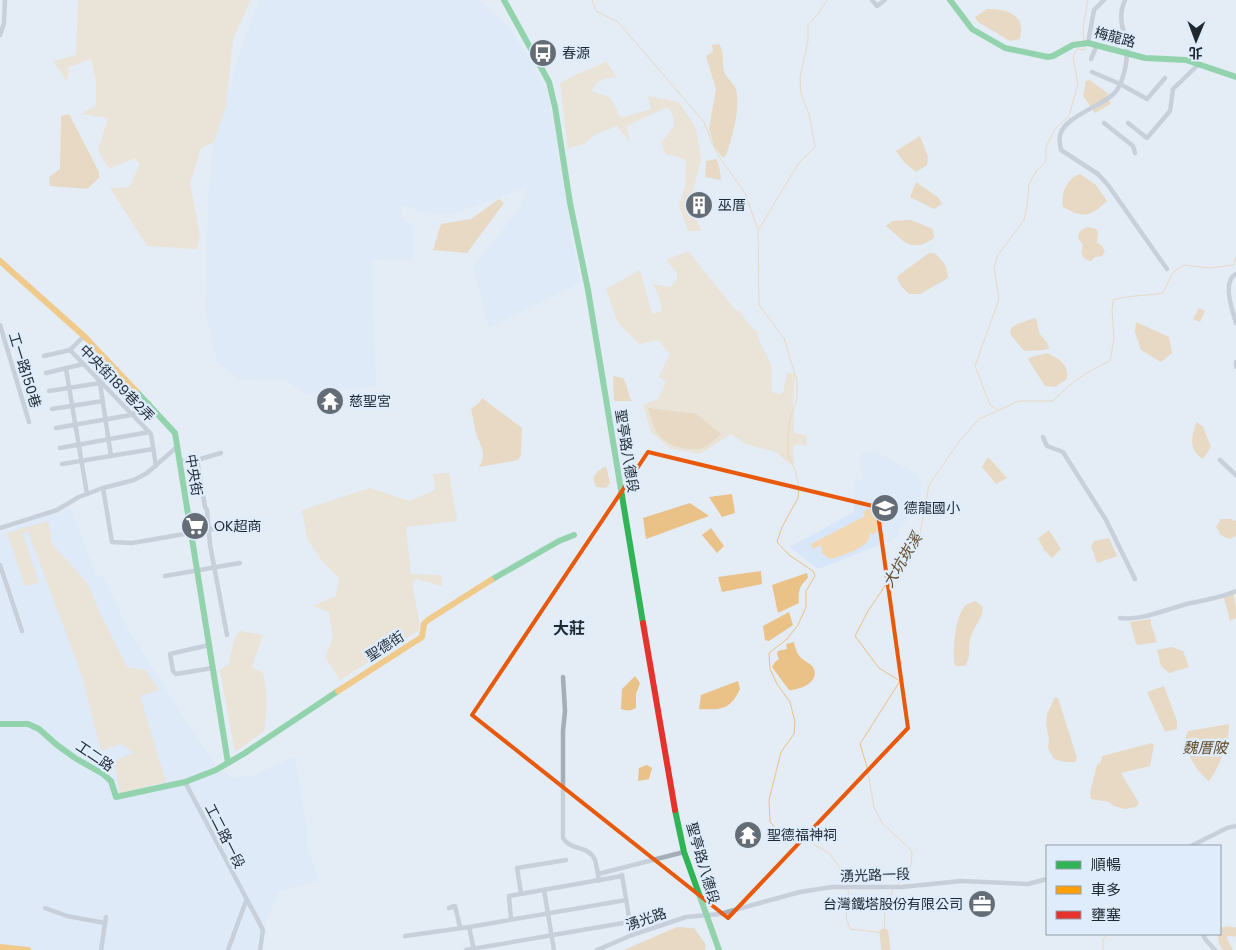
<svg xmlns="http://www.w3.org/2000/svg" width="1236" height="950" font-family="Poppins,'Noto Sans TC',sans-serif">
<rect width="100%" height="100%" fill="#e4ecf5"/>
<g fill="#d7e6f8">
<polygon points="259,0 478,0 490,9 509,27 538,73 548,94 580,283 489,328 473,267 520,208 527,187 450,215 422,212 403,205 400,217 413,227 413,259 372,260 376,386 307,394 284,379 240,380 217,362 206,314 208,200 213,147 239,55"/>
<polygon points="875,451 919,475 918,479 922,481 919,504 900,529 897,538 818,569 790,547 854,512 855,482 864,479 860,470 860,454"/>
<polygon points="70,507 97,577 103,576 128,629 185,720 217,766 231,778 255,775 295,756 307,828 306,845 319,880 279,892 259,937 257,950 0,950 0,533"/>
</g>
<g fill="#f1d7b2">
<polygon points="78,0 251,0 233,39 226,106 214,142 201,148 190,183 200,236 197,249 147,246 110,188 129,187 140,165 135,158 109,169 98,150 108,118 81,114 96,105 96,82 91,59 69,67 67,82 53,61 76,55"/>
<path d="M606,61L617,78C604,77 597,80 592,91L610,98L621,118L651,109L648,96L679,102L696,128L701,159L690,203L701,231H688L679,206L685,187L686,160L675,156L666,155L661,142L674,127L673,115L667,107L627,126L629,141L617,126L596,134L584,144L568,148L560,84C574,73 592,70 606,61Z"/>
<polygon points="688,251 737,312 737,309 754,330 759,332 757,333 760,343 771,364 772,392 779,394 783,393 787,373 795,373 793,402 794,433 806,435 807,446 796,444 793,448 794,465 787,462 776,452 745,444 731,434 700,454 671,449 651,432 643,405 658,399 666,382 659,377 670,354 658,340 639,344 618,323 606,289 640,270 652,314 662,311 658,293 652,284 671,287 677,279 677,273 666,260"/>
<polygon points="449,473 457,521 406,527 411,574 441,575 442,586 416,579 412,583 420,626 418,631 340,680 325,657 333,638 329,612 313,606 336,596 339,578 320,558 307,538 302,510 370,488 409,501 435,490 433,474"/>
<path d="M887,500L897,512L873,535L869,531C870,535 869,539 867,542C861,549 838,558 829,559L822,553L821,545L813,549L811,544L865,516L863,512Z"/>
<polygon points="48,521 52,544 88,584 98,609 127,667 145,670 159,690 140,696 166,782 120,793 114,761 134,753 121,744 101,751 82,676 28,531 23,534 39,583 25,586 7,533"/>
<path d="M240,631L263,635L252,667L263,673C268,693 267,711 264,731L235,752L220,670L229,664L234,639Z"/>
</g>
<g fill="#eac186">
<path d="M987,9C999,9 1019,10 1021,27C1022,30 1020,36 1020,39L1010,41L978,22L975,17Z"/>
<path d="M719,44C725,53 721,64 725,74C728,79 732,82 735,87C742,105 732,137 726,156L722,157L714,146L709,129L716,89L706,56L713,52L712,45Z"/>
<polygon points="1090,80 1107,93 1111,104 1095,113 1083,96 1086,81"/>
<polygon points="69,114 99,172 99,178 87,189 50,186 49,177 60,169 61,116"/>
<polygon points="920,136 928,157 927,165 916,172 904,162 896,151"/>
<polygon points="716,159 719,165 721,180 705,177 706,161"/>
<path d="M1080,174L1096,185L1107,201C1089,218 1083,218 1063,207C1060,194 1067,178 1080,174Z"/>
<polygon points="916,182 939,198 942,204 934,209 910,197"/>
<polygon points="499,199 504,203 467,253 433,250 441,224 471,219"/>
<path d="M911,220L933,229L934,238C911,254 904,241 886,226L892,221Z"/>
<path d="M1088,227L1096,229L1098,232L1097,243L1102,246L1105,251L1102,256L1095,257L1091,261C1081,259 1080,253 1083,245L1078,238C1078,232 1083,228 1088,227Z"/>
<path d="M929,253H934C943,260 947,266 948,278L920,294H909L901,286L897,278L899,275Z"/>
<polygon points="1199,308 1205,311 1200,322 1193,319"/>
<path d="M1035,318C1039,323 1037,328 1040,334C1043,339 1048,341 1049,348L1044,350L1024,351L1010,334L1011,328L1017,324Z"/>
<polygon points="1136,322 1169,337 1172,353 1161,362 1141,350 1135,332"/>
<path d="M1047,353C1059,359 1069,364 1067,379L1055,387L1045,386L1028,359L1031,357Z"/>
<path d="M613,376L623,378C628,386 627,393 632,401H614Z"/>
<path d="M482,398L522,428L521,455L518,460L479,467C487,453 481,447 476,433C474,425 473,417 471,409L479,403Z"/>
<path d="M648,408L696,414L721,434C715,439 709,446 702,448C688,452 667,446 658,434C653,427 651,416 648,408Z"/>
<path d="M1197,422L1203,427L1211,447L1203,459C1188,450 1191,436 1197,422Z"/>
<polygon points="988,457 1007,478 996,484 982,467"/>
<polygon points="606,466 610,483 606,488 596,487 593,478 598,471"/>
<polygon points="732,494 735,513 722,517 709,497"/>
<polygon points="690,503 709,516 646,539 643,518"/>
<polygon points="1221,519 1231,519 1236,521 1236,536 1229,539 1221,535 1216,527"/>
<polygon points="711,528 724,546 717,553 702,535"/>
<polygon points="1049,530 1061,549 1052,558 1044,550 1038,538"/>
<polygon points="1109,538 1117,556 1097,563 1091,546 1094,541"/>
<polygon points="761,571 762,584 722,592 718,577"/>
<path d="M807,573L808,578C799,586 798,591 799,603L778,613L772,585Z"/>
<polygon points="1233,592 1236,607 1236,618 1230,621 1224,598"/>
<path d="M975,601L983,607C983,619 972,628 970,640C968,650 971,658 965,666H955C952,652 955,619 964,607C966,604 971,603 975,601Z"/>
<polygon points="789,612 793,625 769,641 765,640 763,626"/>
<polygon points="1151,619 1151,625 1157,642 1139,645 1136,644 1130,622"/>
<path d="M794,642C795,646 796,651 798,654C801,660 809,662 813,667C821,682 800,690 789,690L772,667L775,662L779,659L777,654L778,651L787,649L786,644Z"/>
<polygon points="1172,647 1183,651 1189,667 1169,673 1161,666 1157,650"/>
<path d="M635,676L640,683L636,694V708C631,711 627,711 621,709L622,689Z"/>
<path d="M738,681L740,689C730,710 721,710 699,709L701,695Z"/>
<polygon points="1164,686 1177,721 1177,729 1165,732 1147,692"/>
<polygon points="1055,697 1058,698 1077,758 1075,762 1065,762 1054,759 1048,748 1049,738 1046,724 1047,714"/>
<path d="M1229,724C1230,738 1218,771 1209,781C1197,772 1179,746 1188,731Z"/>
<polygon points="1152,743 1154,745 1150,766 1121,773 1139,803 1136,807 1125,809 1114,806 1109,802 1091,799 1090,793 1097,765 1101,762 1102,756"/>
<polygon points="647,765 652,768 649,779 638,781 639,768"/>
<polygon points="677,927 694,928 706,945 705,950 624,950"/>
</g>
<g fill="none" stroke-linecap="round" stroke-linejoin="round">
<g stroke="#eac186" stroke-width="1">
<polyline points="592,0 596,11 618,22 704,122 712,143 720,158 745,193 758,230 759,305 784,338 797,381 797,399 790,419 788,434 788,454 795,470 799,486 798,498 782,527 777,542 789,555 813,571 815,576 806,591 806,607 798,625 787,639 769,653 770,669 777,684 790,702 795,722 794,734 781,752 769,800 770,822 782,834 811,843 829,853 847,877 848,886"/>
<polyline points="1084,41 1083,28 1088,0"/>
<polyline points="759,229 798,164 815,147 809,114 801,94 800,77 808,41 808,25 819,13 827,0"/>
<polyline points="998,410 990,405 975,366 999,299 994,267 998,255 1024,220 1027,206 1029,184 1036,171 1046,162 1046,147 1055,129 1069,116 1078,84 1073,56 1077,49 1085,50 1084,45"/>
<path d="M897,885C909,873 912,868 912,851L882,823L874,807L867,767L860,744L900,681L879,668L855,636L868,611L920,534L929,485L958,443L979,419L1019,401H1053C1072,381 1085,373 1110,361L1114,338L1112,311L1113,300C1129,295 1147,296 1163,293L1173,272L1184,265L1210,268L1233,265L1236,257"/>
<polyline points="848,890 849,898 846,917 850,929 884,933 885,909 893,890"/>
<polyline points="1103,950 1103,940 1108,934"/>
</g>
<g stroke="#eac186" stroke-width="9">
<polyline points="884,933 886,950"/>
<polyline points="1228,950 1223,941 1222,932 1228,931 1236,932"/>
</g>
<g stroke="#a4aeb9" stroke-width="4.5">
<polyline points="872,0 877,6 885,0"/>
<path d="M1125,0C1118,16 1122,25 1126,41C1129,55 1125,77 1117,90C1107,105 1065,115 1060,135C1059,140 1060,145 1061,150L1098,174L1108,185L1167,269"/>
<polyline points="0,35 4,23 5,0"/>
<polyline points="1088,43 1094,10 1104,0"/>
<polyline points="1091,59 1097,45"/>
<polyline points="1092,72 1120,84 1147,99 1165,78"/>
<polyline points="1104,123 1133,146 1135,153"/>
<polyline points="1128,123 1147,138 1170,111 1173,89 1199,64"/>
<path d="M1236,274C1222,281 1232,310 1236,323"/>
<polyline points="0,325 29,422"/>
<polyline points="70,350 151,434 156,466"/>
<polyline points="44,356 70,350 84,336"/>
<polyline points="1236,362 1236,367"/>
<polyline points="66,369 87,494"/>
<polyline points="46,373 83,364"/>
<polyline points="100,383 111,456"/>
<polyline points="100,383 117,369"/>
<polyline points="49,391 100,383"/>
<polyline points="52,409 103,401"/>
<polyline points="56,428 131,415 149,403"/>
<polyline points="1043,437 1047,446 1063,452 1106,520 1135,579"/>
<polyline points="60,448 149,432"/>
<polyline points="197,460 205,507 207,510 210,545 227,635"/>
<polyline points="1220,460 1236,475"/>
<polyline points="179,461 197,460 221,453"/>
<polyline points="62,464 153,449"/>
<polyline points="103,488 112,542 132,543 225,527"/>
<polyline points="0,528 57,510 79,497 103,488 134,480 147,473 177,447"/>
<polyline points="0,565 22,631"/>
<polyline points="165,576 240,563"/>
<path d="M1120,618C1141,621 1167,609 1187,604C1204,600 1221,598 1236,591"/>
<polyline points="209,645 170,654 173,671 176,674 213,668"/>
<path d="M563,677L565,711L563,731V838C570,851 589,845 595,860C597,867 598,874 599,881"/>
<polyline points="185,782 263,930 260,950"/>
<polyline points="1191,846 1227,828 1236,826"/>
<polyline points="598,874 684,852"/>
<polyline points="622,875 632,935"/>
<polyline points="544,890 554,950"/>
<polyline points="521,893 517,868 566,860"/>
<polyline points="45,908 67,916 105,923"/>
<polyline points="449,908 455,906 460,927"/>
<polyline points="511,919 509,896 622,876"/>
<polyline points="469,927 474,950"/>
<polyline points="1203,934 1205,939 1215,950"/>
<polyline points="405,936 469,927 626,900"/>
<polyline points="101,950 106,917"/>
<polyline points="228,950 246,901"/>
<polyline points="466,950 629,922"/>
<polyline points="597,950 632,935 686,917 720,914 800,892 832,887 902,887 961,881 1028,884 1047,879"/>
</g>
<g stroke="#30b455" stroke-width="6">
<polyline points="504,0 549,82 555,107 570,203 588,290 643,623"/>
<polyline points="950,0 972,29 1005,48 1048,57 1053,56 1073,45 1088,43 1145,58 1186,60 1236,77"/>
<polyline points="136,391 175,433 228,763"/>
<polyline points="491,580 559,541 574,535"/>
<polyline points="0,724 28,724 39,729 57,745 75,758 103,774 111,781 116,797 185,782 216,770 245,753 338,691"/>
<polyline points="675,810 684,852 719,950"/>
</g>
<g stroke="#ff9f0a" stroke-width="6">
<polyline points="0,261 84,336 136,391"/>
<polyline points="338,691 422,637 424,624 428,620 491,580"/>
<polyline points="0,947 28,950"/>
</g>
<polyline stroke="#e5322d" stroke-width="6" points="643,623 675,810"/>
</g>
<path d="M0 0H1236V950H0ZM648,452L877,507L908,728L728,918L472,715Z" fill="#e4ecf5" fill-opacity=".55" fill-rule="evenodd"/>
<path fill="none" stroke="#e8590c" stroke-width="4" stroke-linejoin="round" d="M648,452L877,507L908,728L728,918L472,715Z"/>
<defs>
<g id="bus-disc" transform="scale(1.4375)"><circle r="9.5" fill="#646d76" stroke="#deecfb"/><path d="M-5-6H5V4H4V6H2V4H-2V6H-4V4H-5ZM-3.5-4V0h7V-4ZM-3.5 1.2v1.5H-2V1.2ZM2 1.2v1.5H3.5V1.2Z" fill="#fff"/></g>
<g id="building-disc" transform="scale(1.4375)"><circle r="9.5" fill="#646d76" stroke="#deecfb"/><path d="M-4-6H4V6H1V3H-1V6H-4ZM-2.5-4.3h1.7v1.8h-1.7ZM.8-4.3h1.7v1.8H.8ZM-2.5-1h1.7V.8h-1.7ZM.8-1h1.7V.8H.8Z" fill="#fff"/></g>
<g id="temple-disc" transform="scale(1.4375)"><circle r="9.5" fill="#646d76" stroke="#deecfb"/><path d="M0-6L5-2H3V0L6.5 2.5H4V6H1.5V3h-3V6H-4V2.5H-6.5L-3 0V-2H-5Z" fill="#fff"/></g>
<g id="school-disc" transform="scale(1.4375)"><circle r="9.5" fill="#646d76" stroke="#deecfb"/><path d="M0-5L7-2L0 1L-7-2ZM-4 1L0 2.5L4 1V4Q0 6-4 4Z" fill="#fff"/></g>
<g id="supermarket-disc" transform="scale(1.4375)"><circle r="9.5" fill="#646d76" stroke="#deecfb"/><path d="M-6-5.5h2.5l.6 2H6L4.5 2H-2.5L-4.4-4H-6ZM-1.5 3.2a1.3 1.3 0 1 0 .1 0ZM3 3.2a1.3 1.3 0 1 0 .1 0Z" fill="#fff"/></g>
<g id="office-disc" transform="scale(1.4375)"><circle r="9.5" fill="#646d76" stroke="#deecfb"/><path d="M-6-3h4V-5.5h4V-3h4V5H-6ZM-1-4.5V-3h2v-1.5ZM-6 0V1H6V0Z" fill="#fff"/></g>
</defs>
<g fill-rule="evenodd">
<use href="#bus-disc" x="543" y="53"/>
<use href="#building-disc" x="699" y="205"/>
<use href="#temple-disc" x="330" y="401"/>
<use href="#school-disc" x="885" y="508"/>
<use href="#supermarket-disc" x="195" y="526"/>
<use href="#temple-disc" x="748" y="835"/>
<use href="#office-disc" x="982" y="904"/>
</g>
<g text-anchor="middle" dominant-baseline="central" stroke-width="5" stroke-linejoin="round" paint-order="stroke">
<g font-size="14" fill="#1f2831" stroke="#deecfb">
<text transform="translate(1115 37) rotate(15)">梅龍路</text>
<text transform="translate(25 370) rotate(73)">工一路150巷</text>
<text transform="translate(117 383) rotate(46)">中央街189巷2弄</text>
<text transform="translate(627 451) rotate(81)">聖亭路八德段</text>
<text transform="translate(194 475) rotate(81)">中央街</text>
<text transform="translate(385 646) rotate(-33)">聖德街</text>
<text transform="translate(95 756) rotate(34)">工二路</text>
<text transform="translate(225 836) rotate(63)">工二路一段</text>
<text transform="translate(703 863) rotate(74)">聖亭路八德段</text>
<text transform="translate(875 875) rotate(-2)">湧光路一段</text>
<text transform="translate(646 919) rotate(-19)">湧光路</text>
</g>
<g font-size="14" fill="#1f2831" stroke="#deecfb" text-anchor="start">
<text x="562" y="53">春源</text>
<text x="718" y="205">巫厝</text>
<text x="349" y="401">慈聖宮</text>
<text x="904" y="508">德龍國小</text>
<text x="214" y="526">OK超商</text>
<text x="767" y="835">聖德福神祠</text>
<text x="963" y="904" text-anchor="end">台灣鐵塔股份有限公司</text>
</g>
<g font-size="15" font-style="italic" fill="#644a26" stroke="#deecfb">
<text transform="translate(902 560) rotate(-59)">大坑崁溪</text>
<text x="1205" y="747">魏厝陂</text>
</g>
<g font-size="16" font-weight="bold" fill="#1f2831" stroke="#deecfb">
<text x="569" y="628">大莊</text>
</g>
</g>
<rect x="1046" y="845" width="175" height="90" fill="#deecfb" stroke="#929eaa"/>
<rect x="1056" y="861" width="25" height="8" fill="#30b455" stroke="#929eaa"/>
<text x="1091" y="870" font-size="15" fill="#1f2831">順暢</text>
<rect x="1056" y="886" width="25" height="8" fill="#ff9f0a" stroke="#929eaa"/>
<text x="1091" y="895" font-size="15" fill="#1f2831">車多</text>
<rect x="1056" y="911" width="25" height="8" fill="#e5322d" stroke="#929eaa"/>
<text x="1091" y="920" font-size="15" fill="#1f2831">壅塞</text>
<g transform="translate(1196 40) rotate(181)" stroke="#deecfb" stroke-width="4" paint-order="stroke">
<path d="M0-4L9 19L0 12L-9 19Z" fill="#1f2831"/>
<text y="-8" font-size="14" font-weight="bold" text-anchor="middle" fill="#1f2831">北</text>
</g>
</svg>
